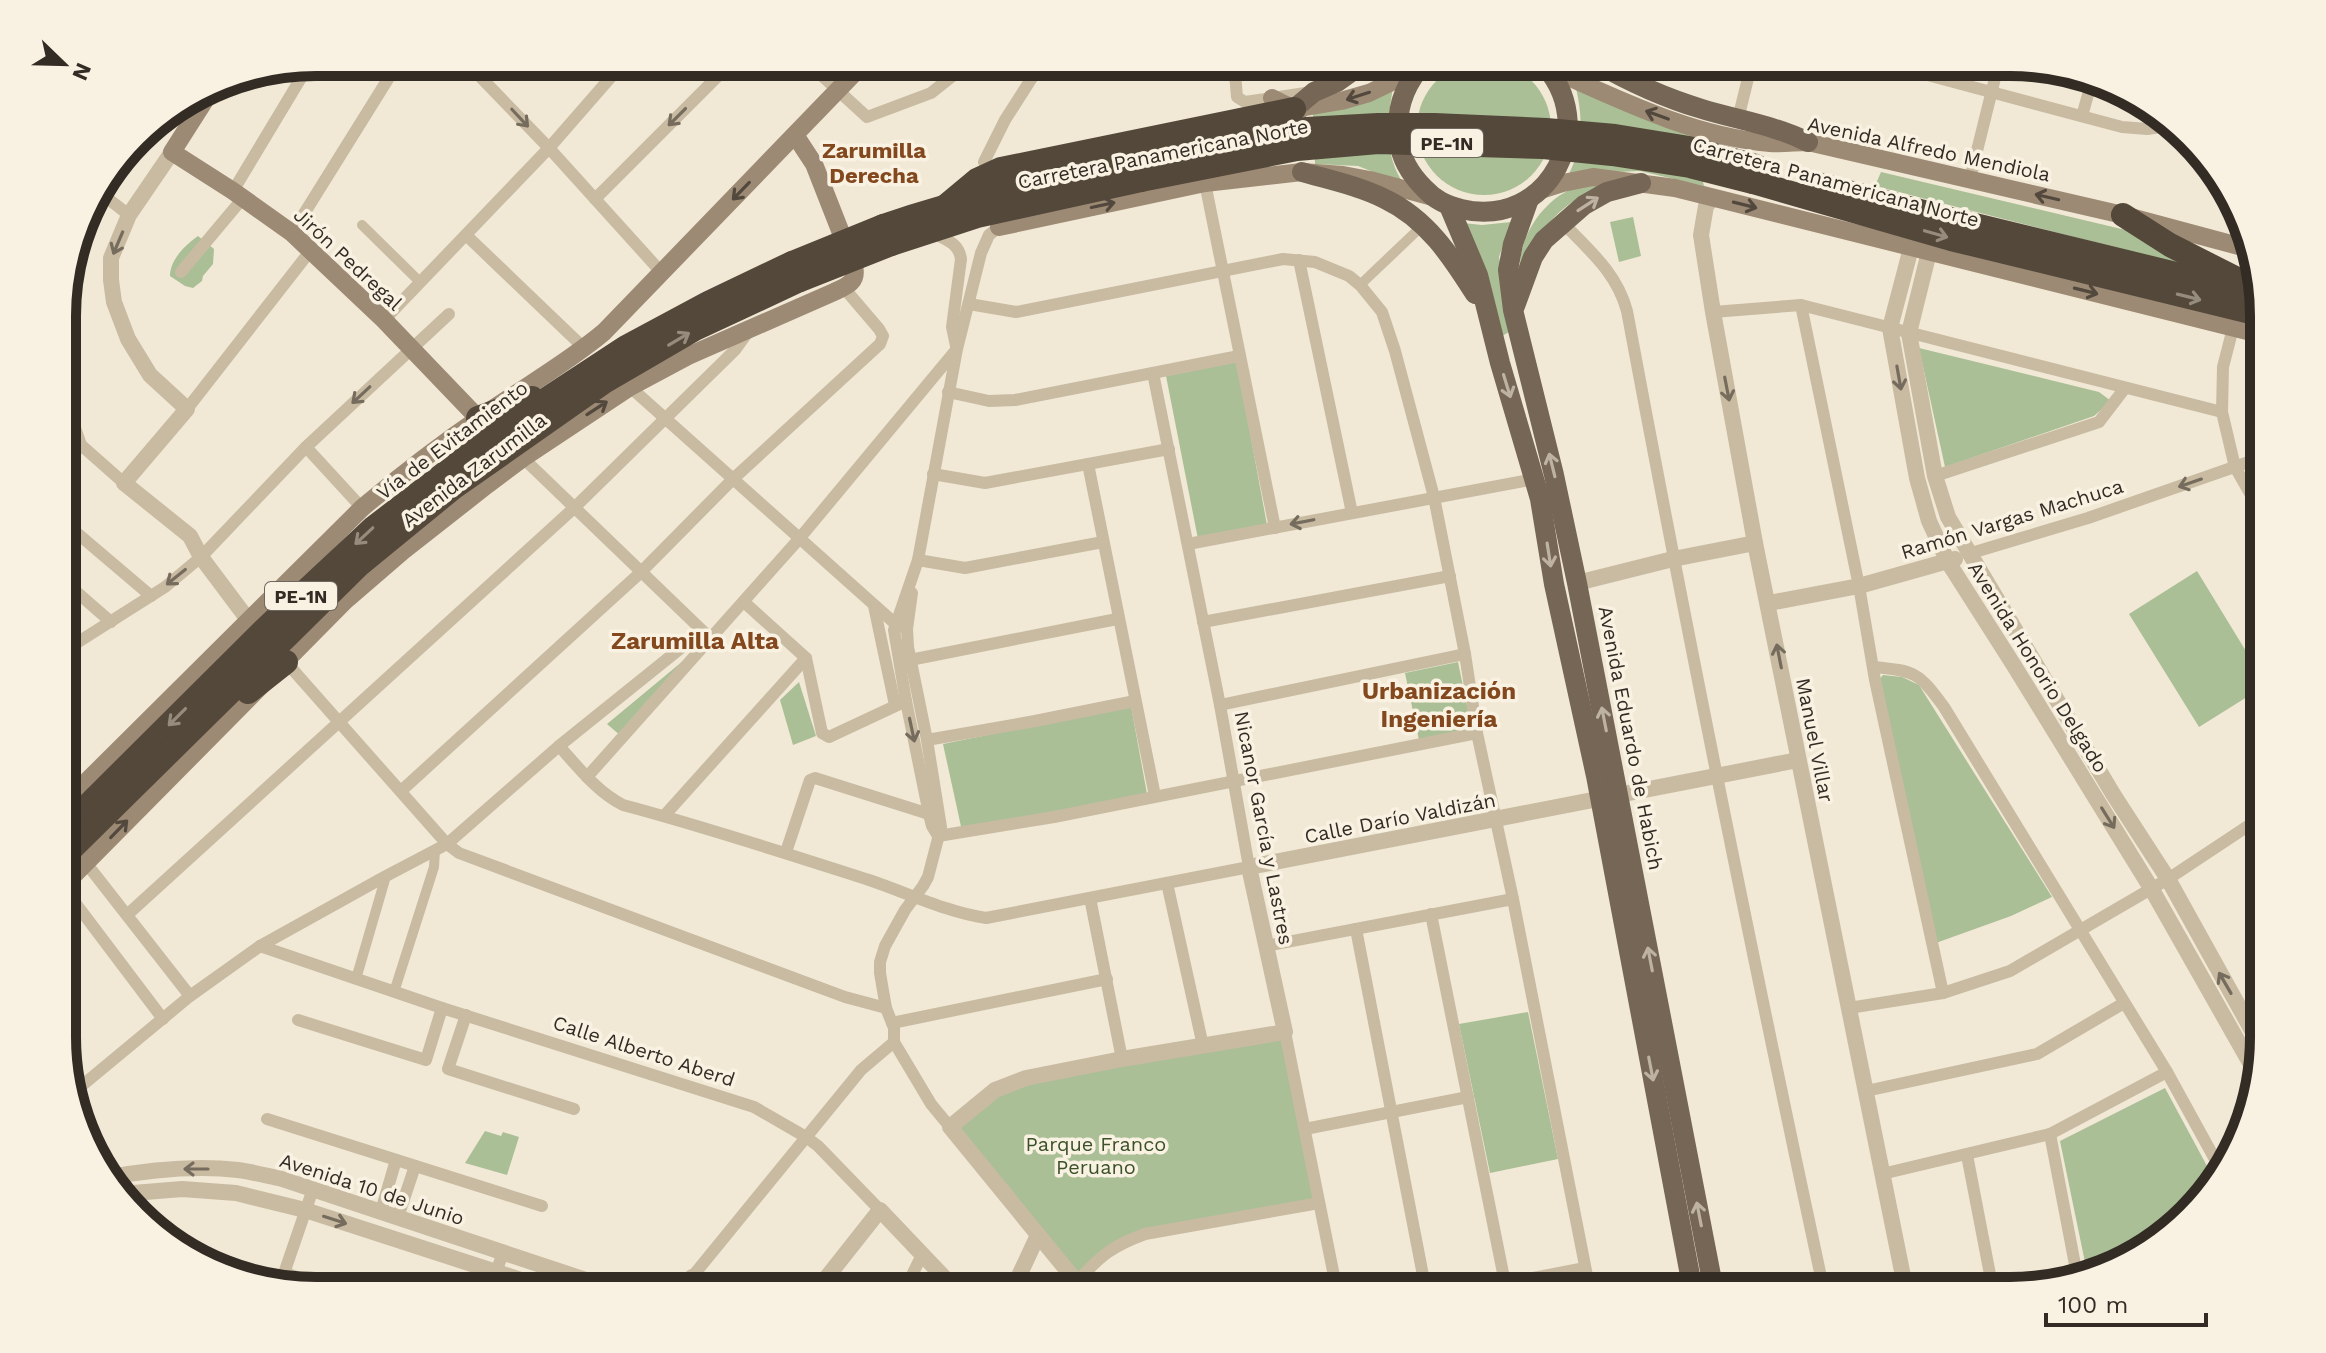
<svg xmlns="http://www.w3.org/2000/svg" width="2326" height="1353" font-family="'Work Sans',sans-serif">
<rect width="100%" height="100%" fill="#f1e9d6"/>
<g fill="#aabf96">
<circle cx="1484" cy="128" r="67"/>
<path d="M1574,81L1720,137C1710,148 1700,171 1704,186L1640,171L1569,174C1584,144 1583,112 1574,81Z"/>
<path d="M1393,88C1387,121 1384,156 1404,184L1358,166L1315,164L1313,114Z"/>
<polygon points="1881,172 2130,231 2206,271 1875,186"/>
<path d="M1610,182C1556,206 1545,222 1520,274C1517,235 1546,194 1585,184C1593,182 1602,183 1610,182Z"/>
<polygon points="1633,217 1641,256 1619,262 1610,222"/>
<polygon points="1511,222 1499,257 1511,331 1502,336 1463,223 1482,225"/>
<path d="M198,236L214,249L213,264L203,276L202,281L193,288L185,286L170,276C170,260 185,245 198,236Z"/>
<polygon points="1919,348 2099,392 2111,401 2094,416 1945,467"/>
<polygon points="1237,362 1267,525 1198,539 1166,376"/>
<polygon points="2197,571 2263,679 2263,687 2199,727 2129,614"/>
<polygon points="695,651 621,736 607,724"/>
<polygon points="1458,662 1472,730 1419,740 1405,673"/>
<polygon points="1883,675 1902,677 1919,685 2052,897 2011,916 1933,944 1879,680"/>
<polygon points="799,682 816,736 793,745 780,700"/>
<polygon points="1131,706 1147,794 962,831 943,744"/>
<polygon points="1528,1012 1558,1159 1490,1173 1459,1024"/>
<polygon points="1285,1032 1319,1203 1118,1244 1077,1282 950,1127 995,1090"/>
<polygon points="2165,1088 2214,1179 2137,1257 2087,1272 2060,1141"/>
<polygon points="485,1131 501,1136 503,1132 519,1137 507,1175 465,1163"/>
</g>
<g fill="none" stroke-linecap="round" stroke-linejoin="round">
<g stroke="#c8bba2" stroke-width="10">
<polyline points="362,225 420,282"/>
<polyline points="1360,285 1423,225"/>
<polyline points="356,979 386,876"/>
<polyline points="394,992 434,867 435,850"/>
<polyline points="285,1272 342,1291"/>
</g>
<g stroke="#c8bba2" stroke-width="12">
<polyline points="466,62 549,148 662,273"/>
<polyline points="807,62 867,117 931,93 970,62"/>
<polyline points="1234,62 1237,97 1245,102 1312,92"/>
<polyline points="1879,62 2122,127 2147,129 2169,126"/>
<polyline points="480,76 503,62"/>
<polyline points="2082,116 2091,84"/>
<polyline points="1738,119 1752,62"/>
<polyline points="984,162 1005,120 1042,62"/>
<polyline points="1970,179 1999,62"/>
<polyline points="1205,183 1275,528"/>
<polyline points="98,191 129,215"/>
<polyline points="233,191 310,63"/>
<polyline points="595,199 732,62"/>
<path d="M1563,223C1589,250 1617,273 1627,311C1688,639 1754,965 1824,1291"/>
<polyline points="292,233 393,71 394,67 391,62"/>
<polyline points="466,235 584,348"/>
<path d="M937,235C950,241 959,245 961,259L952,327L956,346"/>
<polyline points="1299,260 1352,513"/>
<polyline points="181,272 243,198"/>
<polyline points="969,304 1016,312 1283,259 1315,262 1349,276 1360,285 1382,312 1395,351 1434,497 1465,654 1477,733 1513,899 1590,1291"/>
<polyline points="1801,305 1859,586 1875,680 1943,993"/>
<polyline points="1713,312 1801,305 2222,412"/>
<polyline points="384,320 549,148 624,62"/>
<polyline points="2233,328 2223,367 2222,412 2235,467 2263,516"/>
<polyline points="630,387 899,627"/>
<polyline points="948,392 989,401 1015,400 1239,356"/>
<polyline points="64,396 81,445 124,483"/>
<polyline points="187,409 311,250"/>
<polyline points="306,447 362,508"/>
<polyline points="523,458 708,636"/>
<polyline points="1088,464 1155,796"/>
<polyline points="64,465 81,445"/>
<polyline points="933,474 985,483 1169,449"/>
<polyline points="1935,476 2099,422 2125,388"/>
<polyline points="64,522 151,596"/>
<polyline points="1188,544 1535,479"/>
<polyline points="1968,554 2088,518 2263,457"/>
<polyline points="918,560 965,568 1103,542"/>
<polyline points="64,581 111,622"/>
<polyline points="912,593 907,629 908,647 927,740 941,827 928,877 923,886 905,910 885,946 880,962 880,973 886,1008 894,1028 894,1042 931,1104 950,1127"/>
<polyline points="744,602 806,658 822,733 829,737 906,701"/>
<polyline points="874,606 895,705"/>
<polyline points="1203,622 1450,576"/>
<polyline points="64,651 165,587 201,557 306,447 449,314"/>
<polyline points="910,660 1117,619"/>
<polyline points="286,662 447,844 459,853 845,997 886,1008"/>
<path d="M1873,667C1916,671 1918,672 1944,707L2167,1072L2222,1172"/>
<polyline points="1220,705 1465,654"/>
<polyline points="927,740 1035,721 1135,701"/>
<path d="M559,746C578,767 597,792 623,805C706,827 788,854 869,880C908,893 946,912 986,918L1249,867L1220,705L1153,373"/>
<polyline points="587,777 799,539 956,350"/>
<polyline points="401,791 640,573 733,479 880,344 883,336 879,329 844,288"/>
<polyline points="664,816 806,658"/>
<polyline points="938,836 932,826 929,814 906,701 894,630 918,560 957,349 981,253 989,235 999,227"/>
<polyline points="938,836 1054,817 1477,733"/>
<polyline points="786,852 810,780 815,778 929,814"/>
<polyline points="86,863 190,996"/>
<polyline points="1167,883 1203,1046"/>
<polyline points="64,888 163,1019"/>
<polyline points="1090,898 1122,1059"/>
<polyline points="1431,914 1505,1283"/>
<polyline points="127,915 574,508 735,350 748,332"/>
<polyline points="1356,929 1426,1291"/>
<polyline points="260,946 442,1008 754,1107 806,1137 818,1146 880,1210"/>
<polyline points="1266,946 1513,899"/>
<polyline points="1849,1008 1943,993 2010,971 2168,879 2263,816"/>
<polyline points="466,1015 448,1069 574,1109"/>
<polyline points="298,1020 426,1060 442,1008"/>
<polyline points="892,1023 1107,979"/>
<polyline points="1285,1032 1337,1291"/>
<polyline points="1866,1091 2037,1054 2124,1003"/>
<polyline points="73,1093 190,996 260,946 386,876 447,844 559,746 702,631"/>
<polyline points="267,1119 542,1206"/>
<polyline points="1305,1129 1468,1097"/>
<polyline points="2050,1134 2077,1275"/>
<polyline points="1967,1155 1993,1290"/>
<polyline points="100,1165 110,1177 111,1184"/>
<polyline points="1882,1174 2050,1134 2167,1072"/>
<polyline points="381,1211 396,1160"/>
<polyline points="398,1217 415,1166"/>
<polyline points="692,1277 861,1070 894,1042"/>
<polyline points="281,1282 313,1189"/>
<path d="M1077,1282C1100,1256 1112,1246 1145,1234L1319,1203"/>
<polyline points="490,1291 503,1252"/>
<polyline points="904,1291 922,1255"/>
<polyline points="1465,1291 1585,1268"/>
</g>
<g stroke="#c8bba2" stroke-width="16">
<polyline points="172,152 129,215 111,258 111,280 114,302 128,339 150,375 187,409 124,483 190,536 201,557 249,621"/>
<polyline points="1713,197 1706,206 1701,235 1713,312 1755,543 1906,1291"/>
<polyline points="1911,248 1890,328 1917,478 1929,521 1948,562 2013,664 2151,888 2257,1075"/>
<polyline points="1929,252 1909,333 1935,476 1948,517 2113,794 2168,879 2263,1050"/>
<polyline points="1577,583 1673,559 1755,543"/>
<polyline points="1769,603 1859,586 1955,559"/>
<path d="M105,1178C148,1170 194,1165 238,1170C253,1172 267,1176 282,1179L619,1291"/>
<polyline points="121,1194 182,1189 236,1193 305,1210 555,1291"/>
<polyline points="683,1291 692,1277 707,1291"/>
<polyline points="816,1291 880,1210 957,1291"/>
<polyline points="1012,1291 1038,1235"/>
<polyline points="1084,1291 950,1127 995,1090 1026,1078 1122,1059 1285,1032 1249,867 1798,760"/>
</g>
<g stroke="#9c8a74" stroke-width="18">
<path d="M1546,67C1618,99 1691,136 1770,143C1783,144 1796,142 1808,142L2123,215L2246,248"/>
<polyline points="216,83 172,152 233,191 292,233 384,320 478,418"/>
<polyline points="1272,98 1294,109 1298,113"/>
<polyline points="1294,109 1341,101 1369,93 1417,70"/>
<polyline points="1541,190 1563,183 1593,177 1675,188 2263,335"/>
<polyline points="999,227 1205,183 1302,172 1343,175 1370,180 1433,197"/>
<path d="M64,804L362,508C400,476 440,445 481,417C521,389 566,364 604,332L865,62"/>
<path d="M64,885L345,601L403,551L487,485L523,458L630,387L688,356L834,292C847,286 858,282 854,266L814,164L795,135"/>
</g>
<g stroke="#756655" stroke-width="20">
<path d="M1425,62C1404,84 1395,111 1399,141C1401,159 1411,175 1424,188C1435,200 1446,205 1461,209C1549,230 1603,125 1541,62"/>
<path d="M1595,62C1628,81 1665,98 1702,109C1738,120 1774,125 1808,142"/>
<polyline points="1294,109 1314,92 1337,82 1365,62"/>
<path d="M1302,172C1330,180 1359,186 1385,199C1427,219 1451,256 1475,294"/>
<polyline points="1529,199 1513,244 1508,270 1513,310 1554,475 1577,583 1714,1291"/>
<polyline points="1449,206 1478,275 1500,363 1540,499 1554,584 1596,776 1693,1291"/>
<polyline points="1515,306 1533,257 1544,240 1584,205 1607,192 1641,183"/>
</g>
<g stroke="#54483b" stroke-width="24">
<polyline points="1753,182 1951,239 2263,315"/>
<polyline points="1818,184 1951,219 2262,295"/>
<polyline points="947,205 977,180 1001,169 1294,109"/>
<polyline points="2123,215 2170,245 2237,279"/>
<path d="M883,226C969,197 1056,178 1145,159"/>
<polyline points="891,244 977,216 1141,180"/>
<polyline points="478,418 532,398"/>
<polyline points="248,692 286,662"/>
<polyline points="64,829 266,628 373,528 513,421 626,347 708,303 792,263"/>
<polyline points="64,856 359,565 453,488 604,382 695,329 800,280"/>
</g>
<g stroke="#54483b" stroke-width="24">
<polyline points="1145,159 1306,129 1378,125 1434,125 1546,130 1615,136 1689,148 1756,166"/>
<polyline points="1141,180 1297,149 1378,142 1543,147 1612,154 1690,166 1753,182"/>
<polyline points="792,263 883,226"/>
<polyline points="800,280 891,244"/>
</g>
</g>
<defs><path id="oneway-shaft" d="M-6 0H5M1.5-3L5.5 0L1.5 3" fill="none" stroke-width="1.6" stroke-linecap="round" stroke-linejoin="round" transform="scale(2)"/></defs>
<g stroke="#52483d">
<use href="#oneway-shaft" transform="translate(1358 96) rotate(162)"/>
<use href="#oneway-shaft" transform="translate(1657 115) rotate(-160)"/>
<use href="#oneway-shaft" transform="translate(741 191) rotate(134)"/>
<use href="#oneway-shaft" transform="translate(2047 197) rotate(-167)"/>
<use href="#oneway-shaft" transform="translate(1103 205) rotate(-12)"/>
<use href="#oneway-shaft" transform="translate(1745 205) rotate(14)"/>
<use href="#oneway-shaft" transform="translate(2086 291) rotate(14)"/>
<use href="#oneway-shaft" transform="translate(597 408) rotate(-33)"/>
<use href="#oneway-shaft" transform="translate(119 829) rotate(-46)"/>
</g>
<g stroke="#766c5d">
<use href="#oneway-shaft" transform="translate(677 117) rotate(135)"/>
<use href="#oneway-shaft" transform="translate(520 118) rotate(47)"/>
<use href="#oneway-shaft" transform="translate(118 243) rotate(113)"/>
<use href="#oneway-shaft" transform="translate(1899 378) rotate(80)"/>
<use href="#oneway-shaft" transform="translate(1727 389) rotate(79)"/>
<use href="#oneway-shaft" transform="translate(361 395) rotate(137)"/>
<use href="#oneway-shaft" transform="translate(2190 483) rotate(161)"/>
<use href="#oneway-shaft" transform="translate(1302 522) rotate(169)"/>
<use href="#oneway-shaft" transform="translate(176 577) rotate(141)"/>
<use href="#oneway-shaft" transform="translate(1779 656) rotate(-101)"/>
<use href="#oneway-shaft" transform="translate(912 730) rotate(78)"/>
<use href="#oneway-shaft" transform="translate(2108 818) rotate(58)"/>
<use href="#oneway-shaft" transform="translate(2225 983) rotate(-120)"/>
<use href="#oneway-shaft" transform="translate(196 1169) rotate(180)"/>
<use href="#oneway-shaft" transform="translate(335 1220) rotate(18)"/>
</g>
<g stroke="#beb3a3">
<use href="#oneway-shaft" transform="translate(1588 204) rotate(-33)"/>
<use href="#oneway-shaft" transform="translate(1507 386) rotate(73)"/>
<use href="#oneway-shaft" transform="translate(1552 465) rotate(-104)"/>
<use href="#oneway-shaft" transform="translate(1549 555) rotate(81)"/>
<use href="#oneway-shaft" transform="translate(1604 719) rotate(-101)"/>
<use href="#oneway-shaft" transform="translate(1650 959) rotate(-101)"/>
<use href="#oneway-shaft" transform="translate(1651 1069) rotate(79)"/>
<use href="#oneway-shaft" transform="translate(1699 1214) rotate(-101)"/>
</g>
<g stroke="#968c7e">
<use href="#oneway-shaft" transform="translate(1936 234) rotate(16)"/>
<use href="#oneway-shaft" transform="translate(2189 297) rotate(14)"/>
<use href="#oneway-shaft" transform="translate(679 339) rotate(-31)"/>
<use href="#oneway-shaft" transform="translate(364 536) rotate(137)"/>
<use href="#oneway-shaft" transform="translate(177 717) rotate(135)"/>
</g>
<g text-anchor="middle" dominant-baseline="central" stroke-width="7" stroke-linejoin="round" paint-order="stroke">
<g fill="#f9f2e2" stroke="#6e675e" stroke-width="2">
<rect x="1411" y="129" width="72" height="28" rx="6"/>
<rect x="265" y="582" width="72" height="28" rx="6"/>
</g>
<g font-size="18" font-weight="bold" fill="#332c25">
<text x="1447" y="143">PE-1N</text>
<text x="301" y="596">PE-1N</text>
</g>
<g font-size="20" fill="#332c25" stroke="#f9f2e2">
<text transform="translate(1929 149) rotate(12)">Avenida Alfredo Mendiola</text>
<text transform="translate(1163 154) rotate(-11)">Carretera Panamericana Norte</text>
<text transform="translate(1836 182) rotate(15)">Carretera Panamericana Norte</text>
<text transform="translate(348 259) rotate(43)">Jirón Pedregal</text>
<text transform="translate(452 440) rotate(-37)">Vía de Evitamiento</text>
<text transform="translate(474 470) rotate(-37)">Avenida Zarumilla</text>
<text transform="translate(2012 519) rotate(-17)">Ramón Vargas Machuca</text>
<text transform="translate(2038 667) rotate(58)">Avenida Honorio Delgado</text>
<text transform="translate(1631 738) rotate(79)">Avenida Eduardo de Habich</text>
<text transform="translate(1815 740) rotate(79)">Manuel Villar</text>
<text transform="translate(1400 818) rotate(-11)">Calle Darío Valdizán</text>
<text transform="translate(1264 828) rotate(79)">Nicanor García y Lastres</text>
<text transform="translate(644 1051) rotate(18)">Calle Alberto Aberd</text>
<text transform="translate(372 1189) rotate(18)">Avenida 10 de Junio</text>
</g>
<g font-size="20" fill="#3b5128" stroke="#f9f2e2">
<text x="1096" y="1144">Parque Franco<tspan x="1096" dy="23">Peruano</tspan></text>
</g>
<g font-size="22" font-weight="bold" fill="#83481d" stroke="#f9f2e2">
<text x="874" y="150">Zarumilla<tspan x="874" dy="25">Derecha</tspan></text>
</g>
<g font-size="24" font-weight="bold" fill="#83481d" stroke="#f9f2e2">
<text x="695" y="641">Zarumilla Alta</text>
<text x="1439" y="691">Urbanización<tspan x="1439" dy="28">Ingeniería</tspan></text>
</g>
</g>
<path d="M0 0H2326V1353H0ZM316 76H2010A240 240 0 0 1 2250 316V1037A240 240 0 0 1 2010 1277H316A240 240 0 0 1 76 1037V316A240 240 0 0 1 316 76Z" fill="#f9f2e2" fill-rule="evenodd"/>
<path fill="none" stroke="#332c25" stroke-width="10" d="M316 76H2010A240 240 0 0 1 2250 316V1037A240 240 0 0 1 2010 1277H316A240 240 0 0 1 76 1037V316A240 240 0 0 1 316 76Z"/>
<g transform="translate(64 64) rotate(113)" stroke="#f9f2e2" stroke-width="6" paint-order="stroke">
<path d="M0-6L14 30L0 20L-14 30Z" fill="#332c25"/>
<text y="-12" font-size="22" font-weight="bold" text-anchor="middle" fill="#332c25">N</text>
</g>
<path d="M2046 1313v12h160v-12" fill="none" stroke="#332c25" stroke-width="4"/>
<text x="2058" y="1313" font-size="24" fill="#332c25" stroke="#f9f2e2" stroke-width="6" paint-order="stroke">100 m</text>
</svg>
